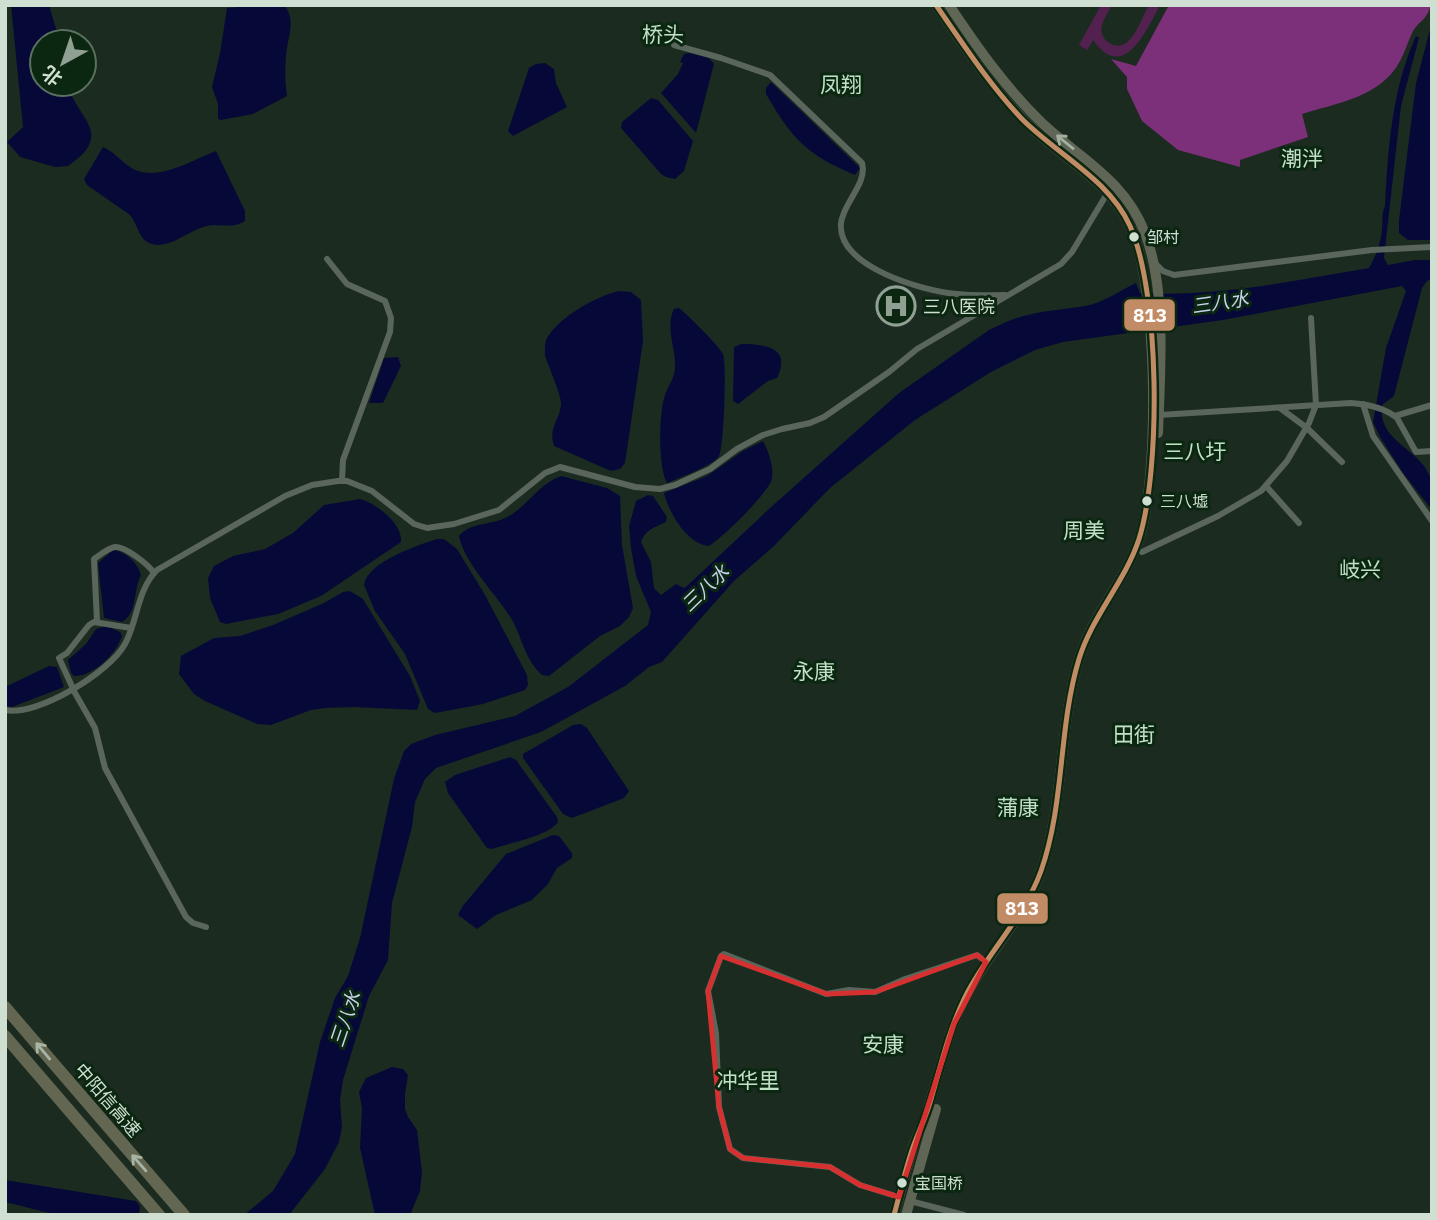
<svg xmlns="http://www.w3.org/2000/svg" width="1437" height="1220" font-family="'IBM Plex Sans','Noto Sans SC',sans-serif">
<rect width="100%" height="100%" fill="#1c2b20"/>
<path fill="#522150" d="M1101,5H1112C1109,11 1104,18 1102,25C1098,39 1114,51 1126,43C1136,36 1143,16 1149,5H1160C1147,29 1124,84 1093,40L1087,50L1079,45Z"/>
<path fill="#7b3079" d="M1169,5H1431C1426,21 1420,20 1413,31C1408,41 1405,52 1400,61C1381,97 1337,103 1302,114L1308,137L1240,160V167L1178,150L1142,121L1127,89V77L1111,59L1136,66Z"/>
<g fill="#060938">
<path d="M11,5H49L60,42H42V84H68C75,118 117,133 68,166L55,167L20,157L7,142L23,127Z"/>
<path d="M258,5H284C297,19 287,39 286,56C285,69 285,83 287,96L253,114L221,120L218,119V104L212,87L220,53L227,8Z"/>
<polygon points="1432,22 1432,240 1408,240 1399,233 1399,220 1416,83"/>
<path d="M1416,36L1419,38L1401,106L1384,258L1388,265L1415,260H1432V279L1427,281L1422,288L1394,396L1382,405C1377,442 1420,448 1430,477C1434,487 1432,500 1432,510L1403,473L1380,437L1373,422L1386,348L1406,291L1402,286L1223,320L1063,342L1035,350L991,372L915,420L830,488L773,547L734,581L662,662L649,667L625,686L541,732L436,768L425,779L415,802L412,827L392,903L388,960L369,996L343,1080L340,1100L342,1127L339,1142L325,1169L289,1215H244L273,1191L295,1154L320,1042L335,998L348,976L360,938L394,779L404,751L411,744L435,735L515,716L568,687L648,625L651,612L636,576L631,548L629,526L636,501L648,495L653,496L667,517L666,522C654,528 646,529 641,542L651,562L654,588L661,595L676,584L684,588L688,585L770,508L899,393L989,330C1025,311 1046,312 1085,306C1103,303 1119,291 1136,283L1140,293C1216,297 1293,281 1369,268C1376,256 1381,243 1382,229C1383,220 1381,214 1385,206C1388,148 1392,89 1416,36Z"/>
<polygon points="689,53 709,58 714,64 696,133 661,93 678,74 683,63 680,62 684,54"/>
<polygon points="545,63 554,69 556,83 567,107 513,136 508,131 529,68 536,64"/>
<path d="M771,82L860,168L855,175C807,155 792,139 766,94V88Z"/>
<polygon points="651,98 658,100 693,141 684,171 675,179 666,177 661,174 621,128 622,122"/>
<path d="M103,147C113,151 121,161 130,167C155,184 192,160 216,151L245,211V221C233,230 217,222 203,227C187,232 169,249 152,244C139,241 138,225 130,215L87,185L84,179Z"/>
<path d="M618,291L631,292L641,300L643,341L625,463L620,469L611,471L554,446C548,427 560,420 561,404C562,397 548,365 545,356C545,349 544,340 549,335C564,314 594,298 618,291Z"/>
<path d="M679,308C686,313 720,347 723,354C727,363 724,449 719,456C714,465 677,479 667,483C658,467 659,417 664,398C667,387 675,378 675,367C676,349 665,326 674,309Z"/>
<path d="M741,344C765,344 792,347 777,378L768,381L738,404L733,401L734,347Z"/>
<polygon points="398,357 401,366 383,403 369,403 384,358"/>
<path d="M763,441C768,450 774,467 772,478C770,492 722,538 709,546C687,544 669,513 664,493L707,476L743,451Z"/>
<path d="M561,476L607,488L620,496L622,545L633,608L629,617L620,626L600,636L549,676L542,675C525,660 522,637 511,618C496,594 464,563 459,536C471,521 493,526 509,516C528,505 540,483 561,476Z"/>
<path d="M360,499C376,503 403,524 401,542L321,596L278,614L226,624L220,622L210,598L208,578L214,566L233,556L265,549L293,533L324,505Z"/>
<path d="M437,539H444L457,549L485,595L527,675L528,685L525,690L483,704L435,713L428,709L405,654L375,611L364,585C367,562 418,545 437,539Z"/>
<path d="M113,550C125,551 138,563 141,575C133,590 138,613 122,622L104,618L98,563Z"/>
<polygon points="350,591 363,599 410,676 420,701 417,710 354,707 325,708 311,710 271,725 257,724 205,701 194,694 179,674 181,656 214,638 240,636 273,625 324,603 343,592"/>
<path d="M107,626L120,632L122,636C117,653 93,677 74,676L71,673L68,660L86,644L96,629Z"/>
<polygon points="49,666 57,667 64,687 12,707 7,706 5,687"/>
<polygon points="581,724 587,728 629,791 624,798 572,818 563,814 523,758 523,754 573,725"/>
<path d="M510,757L516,760L557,817L558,822C549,836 509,843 492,849L487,848L448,793L445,782L455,775Z"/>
<polygon points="553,835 559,836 572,853 572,858 557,868 548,884 532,900 496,915 477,929 458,915 462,907 506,854"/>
<polygon points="392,1067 403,1069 408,1075 405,1094 405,1109 408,1117 417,1130 422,1172 420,1191 410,1215 375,1215 360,1148 362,1108 359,1092 366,1078"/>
<polygon points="5,1180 136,1201 140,1206 139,1215 57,1215 5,1202"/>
</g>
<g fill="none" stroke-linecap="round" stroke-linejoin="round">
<g stroke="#5a655c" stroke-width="6">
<path d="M674,45L721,58L770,75L862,163C868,183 843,203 841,223C837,267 923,291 957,294C973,296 989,295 1005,295"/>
<polyline points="327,259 347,284 385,301 391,318 390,332 343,460 342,481"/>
<polyline points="1156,264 1163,271 1174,275 1372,250 1432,247"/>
<polyline points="1363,404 1373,436 1432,521"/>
<polyline points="1280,408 1307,428 1342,462"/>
<path d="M1159,415L1351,403C1365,404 1385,408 1397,418L1416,452L1432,451"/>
<polyline points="1395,416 1432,405"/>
<polyline points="1266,486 1299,523"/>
<polyline points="1142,552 1218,516 1261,491 1287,461 1309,423 1316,405 1311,318"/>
<path d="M97,621L94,559C100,555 108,548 115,547C125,546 149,565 154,573"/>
<polyline points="131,628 94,622 89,625 67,653 59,658 75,693 95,728 105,768 186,917 193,923 206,927"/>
<path d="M5,710C37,717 110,672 125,644C138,620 137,590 157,570L285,496L312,485L338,481H347L372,491L414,524L427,528L454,524L499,510L545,473L560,467L635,487L660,489L675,485L710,469L737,449L763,435L782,429L810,423L824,417L889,372L917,349L1061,264L1072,252L1108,192"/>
<polyline points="899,1197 860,1185 830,1167 743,1158 730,1149 719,1107 716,1033 708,991 721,956 724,954 826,994 849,990 875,992 905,979 977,955 986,962"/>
<polyline points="910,1201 964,1215"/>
</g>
<g stroke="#606656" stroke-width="10">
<path d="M949,5C977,47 1005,87 1041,122C1080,159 1124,179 1145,233C1167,290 1160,372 1158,433"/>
<path d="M894,1215C901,1191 906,1167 914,1144C918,1133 924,1123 927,1112C939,1074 947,1034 965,997C987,954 1025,917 1041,871C1065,802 1058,728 1079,659C1092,615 1125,582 1139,539C1160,479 1158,282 1130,226C1110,184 1070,162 1036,132C996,95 967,50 936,5"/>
<polyline points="906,1215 936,1109"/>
</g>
<g stroke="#636650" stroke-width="12">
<polyline points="5,1007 184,1215"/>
<polyline points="5,1036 159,1215"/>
</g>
<g stroke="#0b2712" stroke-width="10">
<path id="bus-1" d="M894,1215C900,1193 905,1171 912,1150C918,1133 926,1117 931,1099C941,1065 949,1030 965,997C987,953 1024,918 1041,871C1065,803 1058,728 1079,659C1092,616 1125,582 1139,539C1161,469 1160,293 1130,226C1109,179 1056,154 1021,118C989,84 963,44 936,5"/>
</g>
<use href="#bus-1" stroke="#c18c65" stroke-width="5"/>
</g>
<defs><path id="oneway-shaft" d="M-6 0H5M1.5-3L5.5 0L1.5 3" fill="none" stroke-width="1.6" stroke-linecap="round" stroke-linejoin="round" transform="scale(1.75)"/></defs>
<use stroke="#a3afa0" href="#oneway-shaft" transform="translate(1065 142) rotate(-141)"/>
<g stroke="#a9b5a4">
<use href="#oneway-shaft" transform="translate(43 1051) rotate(-130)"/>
<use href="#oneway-shaft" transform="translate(139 1163) rotate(-131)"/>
</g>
<path fill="none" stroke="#d63130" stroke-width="5" stroke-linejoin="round" d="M977,955L986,962L954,1024L899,1197L860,1185L830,1167L743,1158L730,1149L719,1107L708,991L721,956L827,994L875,992Z"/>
<defs>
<g id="hospital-ring" transform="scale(2.0125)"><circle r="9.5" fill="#0b2712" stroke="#90a093" stroke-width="1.5"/><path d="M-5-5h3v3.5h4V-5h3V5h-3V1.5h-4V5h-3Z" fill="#90a093"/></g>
</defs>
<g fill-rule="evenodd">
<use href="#hospital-ring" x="896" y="306"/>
</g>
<g fill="#cfdfd1" stroke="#0b2712" stroke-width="2.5">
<circle cx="1134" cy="237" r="6"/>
<circle cx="1147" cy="501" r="6"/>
<circle cx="902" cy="1183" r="6"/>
</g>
<g text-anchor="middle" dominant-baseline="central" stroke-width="6" stroke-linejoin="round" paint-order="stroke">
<g font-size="16" fill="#cfdfd1" stroke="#0b2712" text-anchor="start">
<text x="1147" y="237">邹村</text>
<text x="1160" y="501">三八墟</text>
<text x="915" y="1183">宝国桥</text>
</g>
<g font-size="18" fill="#cfdfd1" stroke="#0b2712" text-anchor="start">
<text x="923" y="306">三八医院</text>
</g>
<g font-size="18" fill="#cfdfd1" stroke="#0b2712">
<text transform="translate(108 1100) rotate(49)">中阳信高速</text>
</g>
<g font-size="19" font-style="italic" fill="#c9d3ed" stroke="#0b2712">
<text transform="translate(1220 302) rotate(-8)">三八水</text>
<text transform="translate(705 588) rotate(-44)">三八水</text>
<text transform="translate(345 1019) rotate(-71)">三八水</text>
</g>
<g font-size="21" fill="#c0e1c5" stroke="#0b2712">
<text x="663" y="34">桥头</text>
<text x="841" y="84">凤翔</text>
<text x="1302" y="158">潮泮</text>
<text x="1195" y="451">三八圩</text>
<text x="1084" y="530">周美</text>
<text x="1360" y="569">岐兴</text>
<text x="814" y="671">永康</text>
<text x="1134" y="734">田街</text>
<text x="1018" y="807">蒲康</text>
<text x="883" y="1044">安康</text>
<text x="748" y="1080">冲华里</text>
</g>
</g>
<g stroke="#0b2712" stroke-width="2.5">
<rect x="1123" y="298" width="53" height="34" rx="7" fill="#c18c65"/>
<rect x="996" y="892" width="53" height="33" rx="7" fill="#c18c65"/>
</g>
<g font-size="19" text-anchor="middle" font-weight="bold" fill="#fff">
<text x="1150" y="322">813</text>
<text x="1022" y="915">813</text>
</g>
<rect width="1437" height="1220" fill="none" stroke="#cfdfd1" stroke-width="14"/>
<g transform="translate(63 63) rotate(220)"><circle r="33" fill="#0b2712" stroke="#59715e" stroke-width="2"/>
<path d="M0-5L12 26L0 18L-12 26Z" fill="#90a093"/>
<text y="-10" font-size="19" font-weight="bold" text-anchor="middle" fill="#cfdfd1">北</text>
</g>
</svg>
